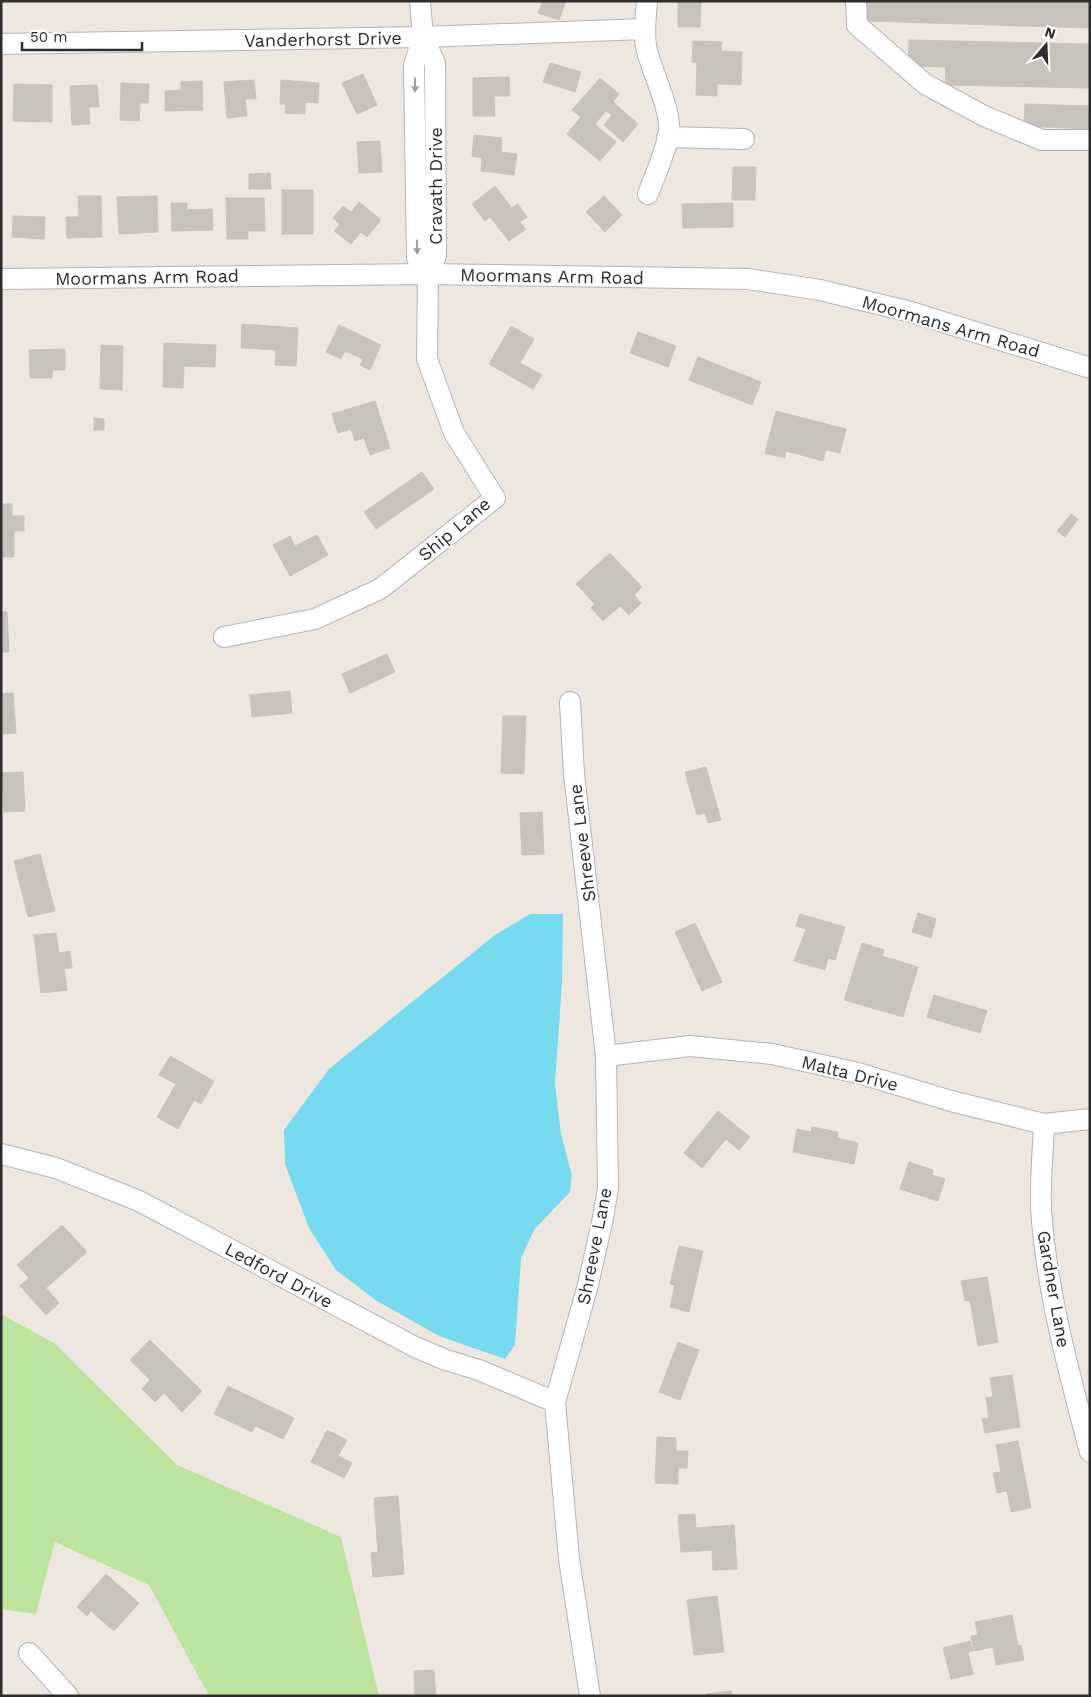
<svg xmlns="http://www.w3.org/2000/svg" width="1091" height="1697" font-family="'Work Sans',sans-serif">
<rect width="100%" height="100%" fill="#eee7e0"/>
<polygon fill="#bde49e" points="1,1314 54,1343 177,1465 341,1537 379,1696 209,1696 149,1585 55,1542 36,1614 1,1609"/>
<polygon fill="#76dbee" points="530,914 563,914 562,982 555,1084 561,1134 572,1176 570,1192 534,1230 521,1258 515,1345 505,1359 439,1336 377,1301 336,1270 309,1228 285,1164 284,1130 329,1069 495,935"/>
<g fill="#c7c2bc" stroke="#cac3ba">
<polygon points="543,1 566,1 559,20 538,13"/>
<polygon points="678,1 701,1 700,27 678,27"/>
<polygon points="867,1 1090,1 1090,28 866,21"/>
<polygon points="909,40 1090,44 1090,88 945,85 946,67 908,66"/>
<polygon points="693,41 722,42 721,51 742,52 741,85 717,84 717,96 696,95 697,62 692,62"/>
<polygon points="550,63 581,72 575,92 543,82"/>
<polygon points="363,74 377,105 357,114 342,83"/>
<polygon points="509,77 510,96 494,96 495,116 473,116 473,78"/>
<polygon points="600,78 619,94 613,102 638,124 623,142 604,125 612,115 606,111 595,124 616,142 600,161 567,134 581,117 572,110"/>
<polygon points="254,80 256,99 245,99 247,116 227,118 224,82"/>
<polygon points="281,80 319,83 318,103 305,102 305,114 285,113 286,104 280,104"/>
<polygon points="202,81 203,110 165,111 165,91 181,90 181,82"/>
<polygon points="121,83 149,84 148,103 140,103 139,121 120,120"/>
<polygon points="14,84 52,85 52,122 13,121"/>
<polygon points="97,85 99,107 89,107 90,124 72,125 70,86"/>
<polygon points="1025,104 1090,106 1090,129 1024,126"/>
<polygon points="474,135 502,138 501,152 517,154 514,175 481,171 482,158 472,156"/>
<polygon points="380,141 382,172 359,173 357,142"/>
<polygon points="733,167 756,167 755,200 732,200"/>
<polygon points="270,173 271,189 249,189 249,174"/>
<polygon points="495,186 512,208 518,204 527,217 520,222 526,229 509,241 490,217 485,221 472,204"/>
<rect x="282" y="190" width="31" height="44"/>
<polygon points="78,196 101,196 102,237 67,238 66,217 79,217"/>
<polygon points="157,196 158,232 119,234 117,197"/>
<polygon points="604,196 622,215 605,232 586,212"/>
<polygon points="226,198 264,198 265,231 248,231 248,239 227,239"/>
<polygon points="359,202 381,220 367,237 361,232 351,244 334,231 340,224 333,218 343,206 351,212"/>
<polygon points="171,203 187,203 187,210 212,209 213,230 172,231"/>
<polygon points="733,203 733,227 683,228 682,204"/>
<polygon points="13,216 45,217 44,239 12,237"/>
<polygon points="242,324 298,328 296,366 275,365 276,350 241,348"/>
<polygon points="339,325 381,345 370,370 360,365 363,359 345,351 341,359 326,352"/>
<polygon points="511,326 534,339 520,363 542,375 533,389 489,364"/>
<polygon points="638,332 676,346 668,367 630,353"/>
<polygon points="164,343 216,345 215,367 184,366 183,388 163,387"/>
<polygon points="101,345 123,346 122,390 100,389"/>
<polygon points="65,349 65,370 53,370 52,378 30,378 29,350"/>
<polygon points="698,357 761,382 752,405 689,380"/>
<polygon points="375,401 390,448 370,455 364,438 355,441 351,429 338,433 332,414"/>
<polygon points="776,411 846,429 840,453 826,450 823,461 786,451 785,458 765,453"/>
<polygon points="94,418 104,419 104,430 94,430"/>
<polygon points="422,472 434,489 376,529 364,512"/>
<polygon points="1,504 12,504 12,516 24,516 24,531 14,531 14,557 1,557"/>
<polygon points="1071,514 1078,519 1065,537 1057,531"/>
<polygon points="317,535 328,555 290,576 273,545 290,536 295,546"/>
<polygon points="610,553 642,587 634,595 641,603 629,615 620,606 603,621 591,608 595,604 576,584"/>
<polygon points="1,612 7,612 9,652 1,652"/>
<polygon points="387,654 395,672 350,693 342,674"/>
<polygon points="290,691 292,713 252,717 250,695"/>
<polygon points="13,693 16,733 1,734 1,694"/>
<polygon points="503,716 526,716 524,774 501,773"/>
<polygon points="706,767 721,820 708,823 705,813 697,815 685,772"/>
<polygon points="23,772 25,811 4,812 2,773"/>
<polygon points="542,812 544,854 522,855 520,813"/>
<polygon points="40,854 55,911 28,917 14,861"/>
<polygon points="918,913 936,919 931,938 912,932"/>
<polygon points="800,914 845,927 835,960 828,958 825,970 794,961 806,929 796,926"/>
<polygon points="695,923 722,982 702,991 675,932"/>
<polygon points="56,933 59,953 70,951 72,968 64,969 67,990 41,993 34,935"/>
<polygon points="862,943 884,950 882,956 918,967 903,1017 844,1000"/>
<polygon points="934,995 987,1011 980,1033 927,1017"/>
<polygon points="170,1056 214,1081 201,1104 194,1100 178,1129 157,1117 176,1084 159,1075"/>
<polygon points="718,1111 750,1137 739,1150 726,1139 702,1168 684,1153"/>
<polygon points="812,1127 838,1132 837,1138 858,1143 854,1164 793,1152 797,1129 811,1132"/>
<polygon points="909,1162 933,1170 932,1175 945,1179 938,1201 900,1189"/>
<polygon points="62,1225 87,1252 46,1288 59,1303 46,1315 20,1286 29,1278 17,1265"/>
<polygon points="679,1246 703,1251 689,1312 670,1307 675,1285 670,1284"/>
<polygon points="987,1277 998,1342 978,1346 970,1300 965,1301 961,1281"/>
<polygon points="150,1340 202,1391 182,1412 164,1393 155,1402 142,1389 150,1380 130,1360"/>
<polygon points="678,1342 699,1350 680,1400 659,1392"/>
<polygon points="1012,1375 1020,1427 985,1433 982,1419 989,1418 986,1398 993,1397 990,1378"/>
<polygon points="228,1386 294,1418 283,1439 255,1426 252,1432 214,1414"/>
<polygon points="327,1430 347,1440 338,1456 352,1463 344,1478 311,1462"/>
<polygon points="657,1437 676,1438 676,1451 688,1451 687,1468 678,1468 678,1484 655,1483"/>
<polygon points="1018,1441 1031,1508 1011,1512 1007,1491 997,1493 993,1473 1001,1472 996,1445"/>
<polygon points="398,1496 404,1574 373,1577 371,1553 378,1552 374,1498"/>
<polygon points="695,1514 696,1528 734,1525 737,1569 713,1570 712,1550 681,1552 678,1515"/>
<polygon points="106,1574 139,1603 114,1631 91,1611 87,1616 77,1607"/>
<polygon points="717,1596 724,1652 694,1655 687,1600"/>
<polygon points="1012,1615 1018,1646 1021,1645 1024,1660 996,1665 993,1647 974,1651 971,1636 978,1635 975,1622"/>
<polygon points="970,1641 973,1651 968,1652 973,1674 951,1679 943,1648"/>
<polygon points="434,1670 436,1696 415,1696 414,1671"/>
<polygon points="731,1691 732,1696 706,1696 706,1694"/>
</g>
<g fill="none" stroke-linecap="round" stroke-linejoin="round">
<g stroke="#b1b4bd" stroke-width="22">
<g id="minor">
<polyline points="420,1 423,37 414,65 417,258 428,274"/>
<path d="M647,1C646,17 643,35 647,51C653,74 671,109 669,132C666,152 655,175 648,194"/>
<polyline points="856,1 857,25 925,84 984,116 1042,140 1090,140"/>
<polyline points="1,44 423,37 645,29"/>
<polyline points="667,137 744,139"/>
<polyline points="1,279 428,274 748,279 820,290 911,312 1090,368"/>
<polyline points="224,637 315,619 380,589 495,498 454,433 427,359 428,274 436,256 435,63 423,37"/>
<polyline points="570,702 574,774 606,1056 608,1188 603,1218 588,1285 555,1402 569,1559 590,1696"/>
<polyline points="606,1056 690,1046 772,1054 858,1073 951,1101 1044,1124 1090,1119"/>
<path d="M1044,1124C1043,1151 1040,1180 1041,1208C1046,1289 1069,1373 1090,1452"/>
<polyline points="1,1154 56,1168 139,1201 415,1347 446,1360 479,1370 555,1402"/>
<polyline points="29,1653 68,1696"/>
</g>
</g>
<use href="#minor" stroke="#fff" stroke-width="20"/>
</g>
<defs><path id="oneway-solid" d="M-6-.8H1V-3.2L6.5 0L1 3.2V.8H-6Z" transform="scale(1.25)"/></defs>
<g fill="#a0a0a0">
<use href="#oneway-solid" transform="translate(415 85) rotate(89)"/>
<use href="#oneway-solid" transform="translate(417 247) rotate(89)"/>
</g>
<g text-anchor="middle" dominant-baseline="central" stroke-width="4" stroke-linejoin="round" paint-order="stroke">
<g font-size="18" fill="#2d2d2d" stroke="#fff">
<text transform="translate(323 39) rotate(-1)">Vanderhorst Drive</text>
<text transform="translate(435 186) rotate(-90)">Cravath Drive</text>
<text transform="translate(552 276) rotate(1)">Moormans Arm Road</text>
<text transform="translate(147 277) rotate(-1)">Moormans Arm Road</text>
<text transform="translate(951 326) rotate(16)">Moormans Arm Road</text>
<text transform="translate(454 529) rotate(-40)">Ship Lane</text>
<text transform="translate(582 843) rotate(-97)">Shreeve Lane</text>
<text transform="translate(850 1073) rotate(14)">Malta Drive</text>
<text transform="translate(594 1246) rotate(-79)">Shreeve Lane</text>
<text transform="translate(279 1275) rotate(28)">Ledford Drive</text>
<text transform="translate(1054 1289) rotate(80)">Gardner Lane</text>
</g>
</g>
<rect width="1091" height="1697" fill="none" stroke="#2d2d2d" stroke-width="5"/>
<g transform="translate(1046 45) rotate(19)" stroke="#ffffff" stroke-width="4" paint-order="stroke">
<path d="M0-4L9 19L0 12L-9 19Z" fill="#2d2d2d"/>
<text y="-8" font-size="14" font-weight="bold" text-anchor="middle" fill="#2d2d2d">N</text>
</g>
<path d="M22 42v8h120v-8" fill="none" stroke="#2d2d2d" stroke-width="2.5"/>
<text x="30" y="42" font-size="15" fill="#2d2d2d" stroke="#ffffff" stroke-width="4" paint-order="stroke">50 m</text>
</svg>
